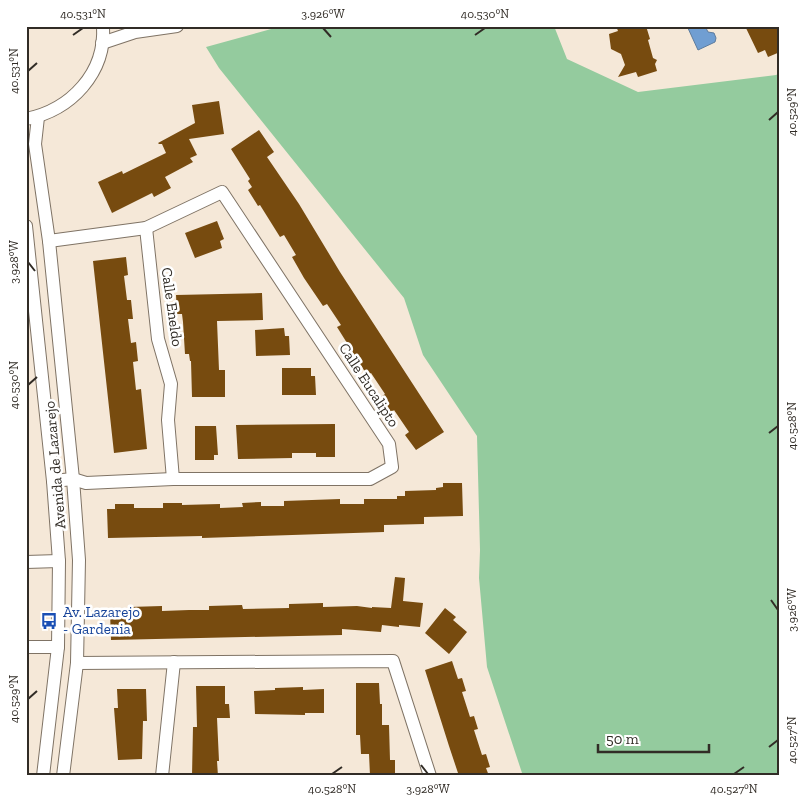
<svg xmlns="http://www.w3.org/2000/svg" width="806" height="802" font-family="'Zilla Slab',serif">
<rect width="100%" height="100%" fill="#f5e8d8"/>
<polygon fill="#94cb9e" points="282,26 554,26 567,59 638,92 776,75 780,73 780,776 523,776 487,667 479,578 480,550 477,436 423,355 404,298 219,68 206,47"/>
<polygon fill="#709ed2" stroke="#5d7c9e" points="687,26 705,26 708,32 714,33 716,38 715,42 698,50"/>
<g fill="#774b0f">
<polygon points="616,26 646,26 650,39 648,40 653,58 657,60 655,64 657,71 638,77 636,72 618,77 625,65 621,54 611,49 609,34 618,31"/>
<polygon points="745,26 776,26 780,33 780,52 768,57 765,50 758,53"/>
<polygon points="219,101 224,134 189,139 197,155 190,158 193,162 165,177 171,188 154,197 152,193 112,213 98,182 122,171 123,174 166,153 162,144 159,144 158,143 195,123 192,105"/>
<polygon points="259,130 274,152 267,157 299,204 340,272 444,432 416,450 405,435 409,432 394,410 391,413 381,397 385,394 371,373 367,375 337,327 341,325 327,304 323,306 304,278 292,257 296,255 284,235 280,237 260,205 258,206 248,190 252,187 248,181 250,179 231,149"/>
<polygon points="217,221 224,239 220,241 222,248 195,258 185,233"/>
<polygon points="126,257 128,275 124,276 127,300 131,300 133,319 128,319 131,343 136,342 138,361 133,362 136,390 141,389 147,449 114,453 93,261"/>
<polygon points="262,293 263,320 217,321 219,370 225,370 225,397 192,397 191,361 190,361 189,354 185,354 183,322 182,314 177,314 176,295"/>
<polygon points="284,328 285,336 289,336 290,355 256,356 255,330"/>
<polygon points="282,368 311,368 311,376 315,376 316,395 282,395"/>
<polygon points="335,424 335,457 316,457 316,453 292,453 292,458 238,459 236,425"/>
<polygon points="195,426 216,426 218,455 214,455 214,460 195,460"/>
<polygon points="443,483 462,483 463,516 424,517 424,524 384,525 384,532 202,538 202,536 108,538 107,509 115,509 115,504 134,504 134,508 163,508 163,503 182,503 182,505 220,504 220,508 243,507 242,503 261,502 261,506 284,506 284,501 340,499 340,504 364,504 364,499 397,499 397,496 405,496 405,491 436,490 436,488 443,487"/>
<polygon points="395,577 405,578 403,601 423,603 420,627 399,625 399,627 382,625 381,632 342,629 342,635 111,640 110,612 129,611 129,607 162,606 162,611 189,610 209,610 209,606 242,605 243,609 289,608 289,604 323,603 323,607 357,606 372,608 372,607 391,608"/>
<polygon points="445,608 456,617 453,620 467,632 449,654 425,633"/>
<polygon points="452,661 458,679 462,678 466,691 462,692 470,717 474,716 478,729 474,730 482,755 486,754 490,767 486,768 489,776 459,776 449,746 425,670"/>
<polygon points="356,683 379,683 380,704 382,704 382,725 389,725 390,760 395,760 395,776 370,775 369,754 361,754 360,735 356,735"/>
<polygon points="196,686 225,686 225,704 229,704 230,718 217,718 219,761 217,761 218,776 192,776 193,727 197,727"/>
<polygon points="303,687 303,690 324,689 324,713 305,713 305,715 255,714 254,691 275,690 275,688"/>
<polygon points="117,689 146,689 147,721 143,721 142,759 118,760 114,708 118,708"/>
</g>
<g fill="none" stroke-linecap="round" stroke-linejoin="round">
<g stroke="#7f7365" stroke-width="14">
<g id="minor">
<polyline points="102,43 135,32 177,26"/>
<polyline points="38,117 35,144 49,241 73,479 79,560 77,663 63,776"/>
<path d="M26,119C71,110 106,73 103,26"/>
<polyline points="26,226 53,481 59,561 58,647 43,776"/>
<polyline points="146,228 158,339 171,384 168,420 173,479"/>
<polyline points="49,241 146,228 222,192 389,444 392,467 370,479 173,479 86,483 73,479 53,481"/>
<polyline points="26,562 59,561"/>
<polyline points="26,647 58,647"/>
<polyline points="77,663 393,661 430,776"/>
<polyline points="162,776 174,662"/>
</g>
</g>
<use href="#minor" stroke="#fff" stroke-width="12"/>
</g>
<path fill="none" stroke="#312c26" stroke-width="2" d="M323,28L331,37M73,35L83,28M475,35L485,28M28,71L37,63M769,120L778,112M28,262L35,271M28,385L37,377M769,433L778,426M771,600L778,610M28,699L37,691M769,747L778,740M421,765L428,774M332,774L342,767M734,774L744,767"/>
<defs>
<g id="bus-bare" transform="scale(1.35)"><path d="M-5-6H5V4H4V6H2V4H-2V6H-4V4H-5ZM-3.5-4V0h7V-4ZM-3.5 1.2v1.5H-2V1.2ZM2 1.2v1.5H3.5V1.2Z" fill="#1a4fb4" stroke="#fff" stroke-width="2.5" paint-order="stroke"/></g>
</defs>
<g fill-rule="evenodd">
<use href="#bus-bare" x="49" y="621"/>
</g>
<g text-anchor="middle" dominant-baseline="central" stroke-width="5" stroke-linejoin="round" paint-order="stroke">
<g font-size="15" fill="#312c26" stroke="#fff">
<text transform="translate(172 307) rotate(82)">Calle Eneldo</text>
<text transform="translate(369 385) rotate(57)">Calle Eucalipto</text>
<text transform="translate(55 465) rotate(-95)">Avenida de Lazarejo</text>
</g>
<g font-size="15" fill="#164399" stroke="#fff" text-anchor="start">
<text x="63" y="612">Av. Lazarejo<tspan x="63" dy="17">- Gardenia</tspan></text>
</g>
</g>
<rect width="806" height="802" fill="none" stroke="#ffffff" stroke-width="55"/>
<path d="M598 744v8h111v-8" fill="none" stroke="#312c26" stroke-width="2.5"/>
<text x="606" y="744" font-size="15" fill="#312c26" stroke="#ffffff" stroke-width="4" paint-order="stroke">50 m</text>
<rect x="28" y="28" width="750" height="746" fill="none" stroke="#312c26" stroke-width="2"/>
<g font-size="12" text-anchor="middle" fill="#312c26">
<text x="83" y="18">40.531°N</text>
<text x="323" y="18">3.926°W</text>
<text x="485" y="18">40.530°N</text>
<text transform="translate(14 71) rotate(-90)" y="4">40.531°N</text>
<text transform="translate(792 112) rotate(-90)" y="4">40.529°N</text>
<text transform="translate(14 262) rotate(-90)" y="4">3.928°W</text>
<text transform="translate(14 385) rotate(-90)" y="4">40.530°N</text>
<text transform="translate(792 426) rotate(-90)" y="4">40.528°N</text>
<text transform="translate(792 610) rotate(-90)" y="4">3.926°W</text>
<text transform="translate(14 699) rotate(-90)" y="4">40.529°N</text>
<text transform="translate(792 740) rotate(-90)" y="4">40.527°N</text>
<text x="332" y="793">40.528°N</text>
<text x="428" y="793">3.928°W</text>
<text x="734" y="793">40.527°N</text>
</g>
</svg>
